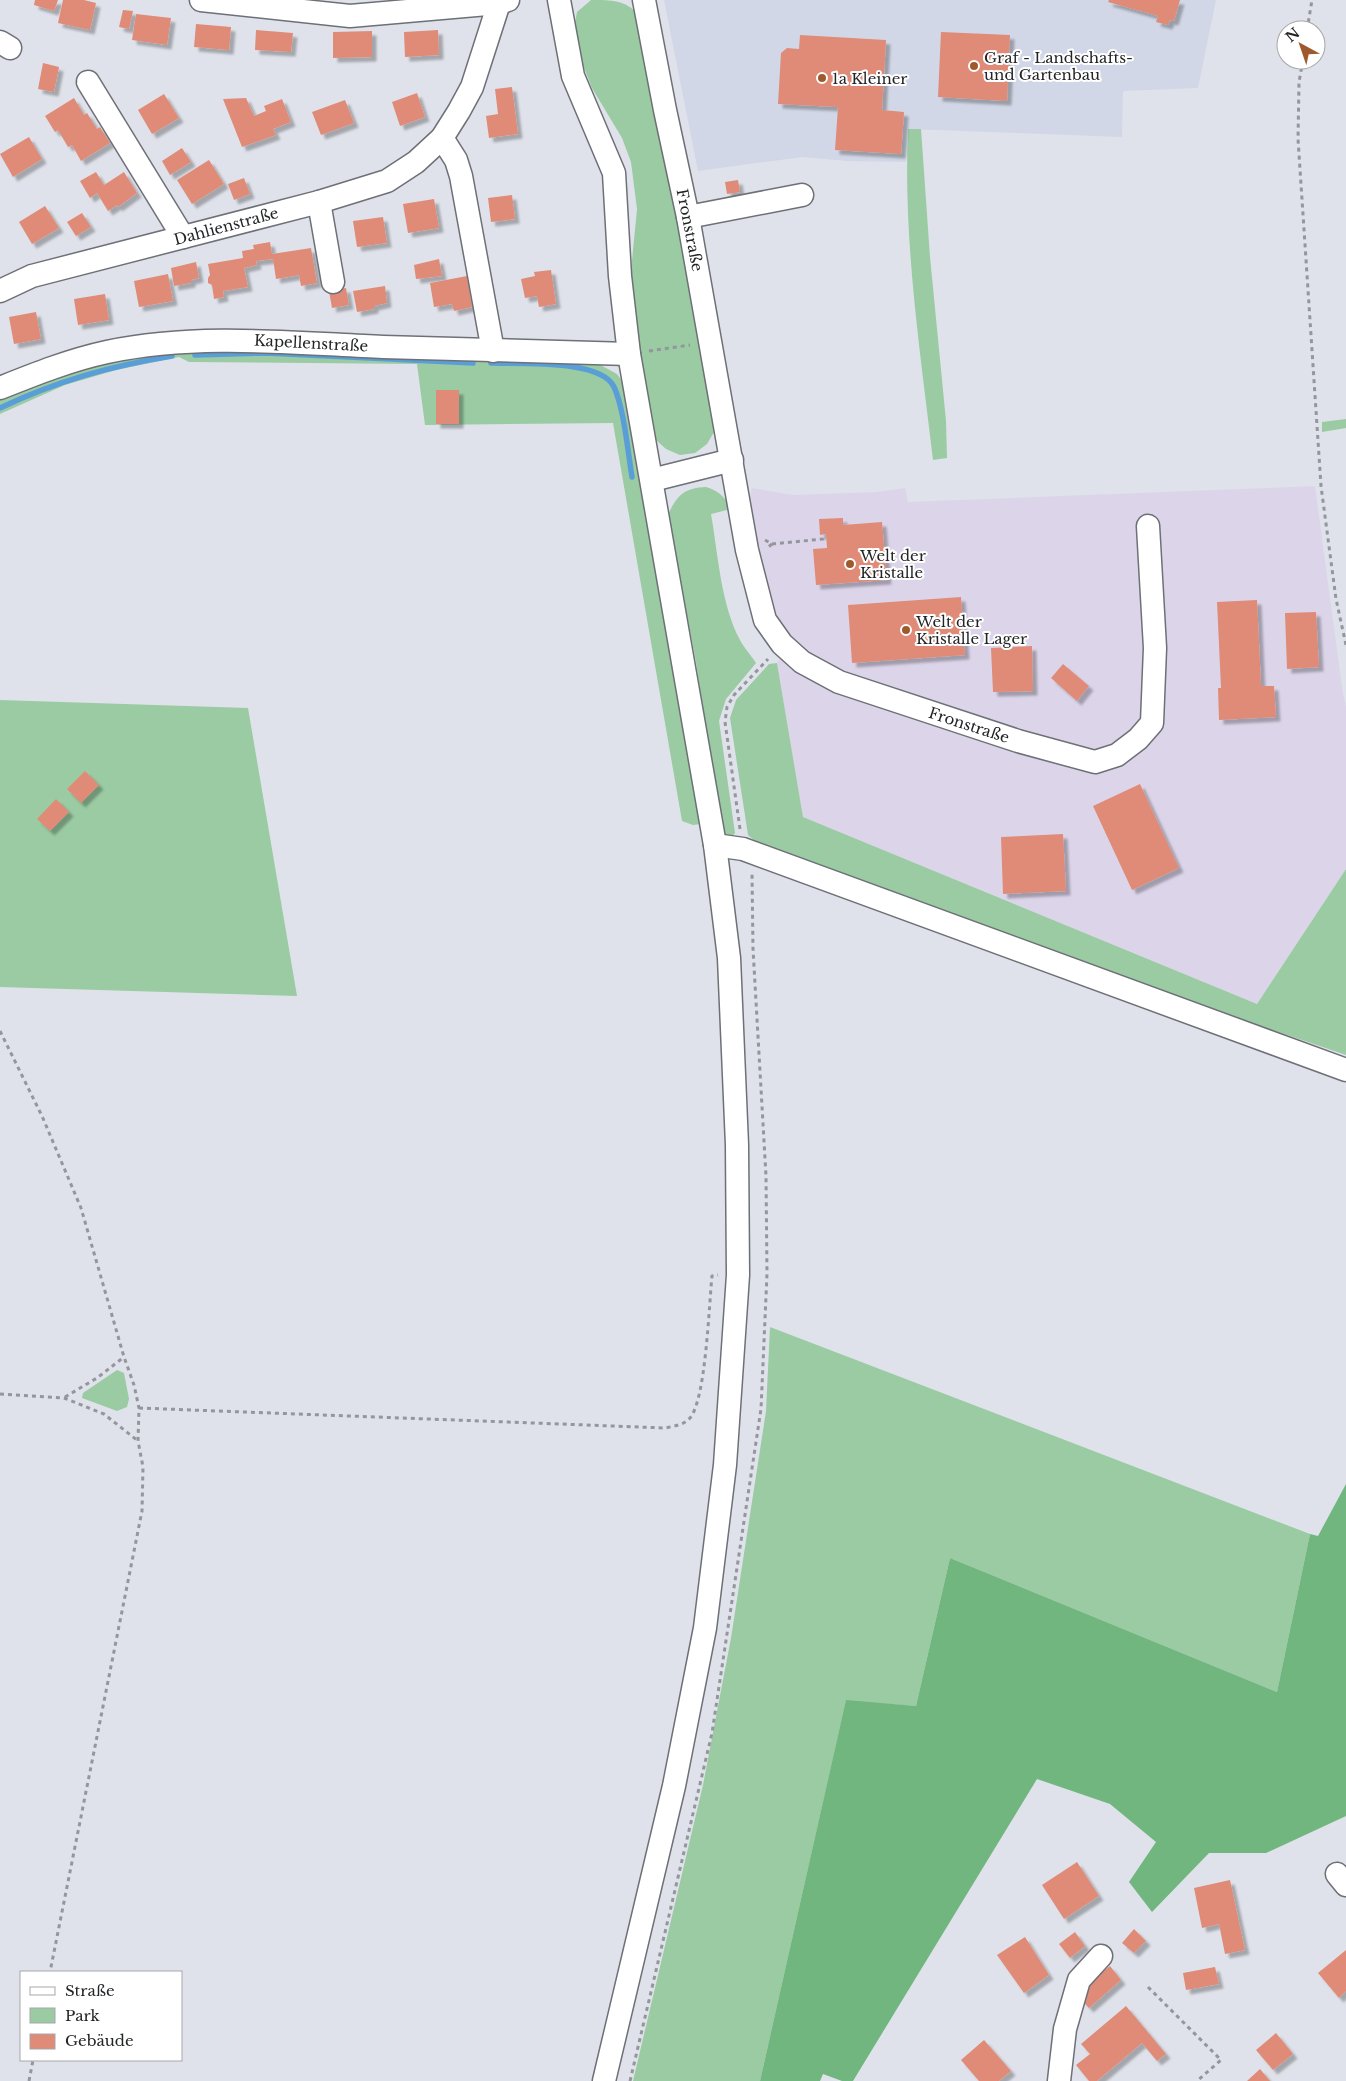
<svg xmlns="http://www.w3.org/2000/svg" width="1346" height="2081" font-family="'Libre Baskerville',serif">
<defs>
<filter id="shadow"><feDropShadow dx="4.5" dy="4.5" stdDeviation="1" flood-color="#0004"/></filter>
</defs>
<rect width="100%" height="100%" fill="#dfe2ea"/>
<polygon fill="#dcd5ea" points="1315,486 1343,694 1346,706 1346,869 1257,1004 803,817 777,663 792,642 772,619 747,508 752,488 793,495 876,492 905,488 908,502"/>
<polygon fill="#d1d7e6" points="664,0 1216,0 1198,88 1123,91 1122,137 908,129 906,162 847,161 802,157 698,171"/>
<g fill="#9acba2">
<path d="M591,0C612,0 625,0 638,14L716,421L714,432L707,444L695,453L680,455L666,449L655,439L643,386L630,281L637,209L631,162L622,138L592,88L581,60L574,28L577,12Z"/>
<path d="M908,129H921L930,257L946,421L947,458L933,460C920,350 903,240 908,129Z"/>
<polygon points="188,346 593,361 617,374 625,385 701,824 693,825 682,821 613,423 425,425 417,364 189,362 179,357 116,370 65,385 0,414 0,398 80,367"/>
<polygon points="1346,419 1346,428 1322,432 1322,422"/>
<path d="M706,487C719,491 725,497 731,509L711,514C718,554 721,605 740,640C744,648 751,655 756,663L726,699L719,721L735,833L732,837L727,836L721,830L696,662L668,515C677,495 684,488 706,487Z"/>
<polygon points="777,663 803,817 1257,1004 1346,869 1346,1055 1226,1014 755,841 748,835 730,718 736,700 769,664"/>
<polygon points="0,700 248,708 297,996 0,987"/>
<polygon points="770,1327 1310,1534 1277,1692 950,1558 916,1706 846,1701 760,2081 633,2081 703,1785 731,1638 766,1411"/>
<polygon points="117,1370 124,1373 129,1399 127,1407 117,1411 82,1398 83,1393"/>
</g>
<polygon fill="#70b67e" points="1346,1484 1346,1816 1266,1853 1209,1853 1152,1912 1129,1882 1156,1842 1110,1804 1037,1779 853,2081 842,2081 823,2074 820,2081 760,2081 846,1700 916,1706 950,1558 1277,1692 1310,1534 1318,1536"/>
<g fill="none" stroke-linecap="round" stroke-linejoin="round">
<g stroke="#5a9ed7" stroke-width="5.5">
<polyline points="195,355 266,353 473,363"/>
<path d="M491,363C519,364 601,359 614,387C624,408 628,453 632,477"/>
<path d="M0,408C57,381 110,366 172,356"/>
</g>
</g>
<g fill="#e08b77" filter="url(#shadow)">
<polygon points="35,0 58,0 54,11 34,5"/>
<polygon points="63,0 84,0 96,3 90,30 58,23"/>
<polygon points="1109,0 1180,0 1174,21 1170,20 1168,25 1156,22 1158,16 1108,2"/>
<polygon points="123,10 133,11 129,29 119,27"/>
<polygon points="136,14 171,18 167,45 132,40"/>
<polygon points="196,24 231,27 229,50 194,47"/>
<polygon points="256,30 293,33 291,52 255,50"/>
<polygon points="438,30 439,55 405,57 404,32"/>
<polygon points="372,31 372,57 333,58 333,32"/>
<polygon points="941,32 1010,35 1007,101 938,97"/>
<polygon points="800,35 886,40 882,110 904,112 901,154 835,150 838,107 778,104 781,53 787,48 799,49"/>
<polygon points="43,63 59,67 54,92 38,89"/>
<polygon points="512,87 518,134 489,138 486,116 498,114 495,89"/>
<polygon points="417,93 425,117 400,126 392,102"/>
<polygon points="164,94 179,118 152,134 138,110"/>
<polygon points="74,98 84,115 87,113 97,129 100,127 110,143 81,161 72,145 68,147 58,130 55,132 45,116"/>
<polygon points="246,98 254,116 266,111 264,106 282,99 291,122 273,129 276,135 242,147 223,99"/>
<polygon points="345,100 354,123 321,135 312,112"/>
<polygon points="29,137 42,159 13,177 0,154"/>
<polygon points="182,148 191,162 170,175 162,161"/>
<polygon points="209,160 224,184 192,204 177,180"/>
<polygon points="96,172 104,185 124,172 137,193 118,207 117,205 108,211 97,193 90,198 80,181"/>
<polygon points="244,178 250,194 234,200 228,184"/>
<polygon points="738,180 740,192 727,194 725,182"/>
<polygon points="512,195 515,219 491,222 488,198"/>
<polygon points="434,199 439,228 408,233 403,204"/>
<polygon points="45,206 59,228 32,244 19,222"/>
<polygon points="82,213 91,227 76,236 67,222"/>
<polygon points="383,217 387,243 357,247 353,221"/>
<polygon points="270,242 272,254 311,248 317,283 301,286 299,275 276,279 273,259 256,261 257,265 244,268 248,287 223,291 224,297 214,299 212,285 208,283 208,278 210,275 208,264 243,258 242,251 254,249 253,245"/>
<polygon points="439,259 442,276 416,279 414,265"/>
<polygon points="196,262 199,278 191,280 191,283 174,286 171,268"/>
<polygon points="551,270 556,304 539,307 537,296 525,298 521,279 535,276 534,272"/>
<polygon points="168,274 173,301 139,307 134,281"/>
<polygon points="467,276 472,307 454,311 452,304 434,307 430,283"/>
<polygon points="385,286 387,303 374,306 374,309 357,312 353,291"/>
<polygon points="346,288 349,305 332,308 329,291"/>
<polygon points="105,294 109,320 78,325 74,299"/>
<polygon points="36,312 41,339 14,344 9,317"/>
<rect x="436" y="390" width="23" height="34"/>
<polygon points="843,518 843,525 882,522 887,580 816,585 813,549 827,548 826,534 820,535 819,519"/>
<polygon points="961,597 965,655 852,663 848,605"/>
<polygon points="1257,600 1261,686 1274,686 1276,717 1219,720 1218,688 1221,688 1217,602"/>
<polygon points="1316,612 1319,667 1287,669 1285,613"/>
<polygon points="1032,646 1033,691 993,692 991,648"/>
<polygon points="1063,664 1089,686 1077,701 1051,678"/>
<polygon points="85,771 99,785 81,803 67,789"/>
<polygon points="1140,784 1179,868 1132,890 1093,806"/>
<polygon points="56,799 69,812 50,831 37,819"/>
<polygon points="1063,834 1066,891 1003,894 1001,837"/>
<polygon points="1077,1862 1099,1896 1064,1919 1042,1885"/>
<polygon points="1230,1880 1245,1950 1225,1954 1219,1924 1202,1928 1194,1888"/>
<polygon points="1134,1929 1146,1941 1134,1953 1122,1943"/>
<polygon points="1075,1932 1085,1946 1070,1958 1059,1944"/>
<polygon points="1025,1937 1049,1975 1024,1993 997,1955"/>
<polygon points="1346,1950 1346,1991 1339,1998 1318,1973"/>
<polygon points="1110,1966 1121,1980 1089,2008 1078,1996 1087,1985"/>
<polygon points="1215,1967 1219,1984 1186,1990 1183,1973"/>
<polygon points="1126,2006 1166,2054 1157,2061 1142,2043 1097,2081 1089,2081 1076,2065 1090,2054 1081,2044"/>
<polygon points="1276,2033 1293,2054 1273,2070 1256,2050"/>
<polygon points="984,2040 1011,2071 999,2081 979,2081 961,2060"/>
<polygon points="1260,2069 1270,2081 1247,2081"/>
</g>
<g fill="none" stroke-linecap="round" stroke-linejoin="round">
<g stroke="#6d7076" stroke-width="25">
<g id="minor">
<polyline points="201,0 350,16 499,3 508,0"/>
<polyline points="559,0 573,76 614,173 620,276 629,354 715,845 729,958 737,1145 738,1275 725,1465 705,1628 674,1786 604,2081"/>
<polyline points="644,0 665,110 688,217 747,550 765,620 782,644 802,662 839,682 1018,741 1095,762 1117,755 1138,739 1152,723 1155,648 1148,526"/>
<polyline points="0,42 10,48"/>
<polyline points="88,82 183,237"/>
<polyline points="442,138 456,160 461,176 493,351"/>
<polyline points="319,202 333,282"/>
<polyline points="688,217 802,195"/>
<polyline points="0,291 32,276 319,202 387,181 416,162 442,138 459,111 472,87 499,3 498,0"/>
<path d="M0,388C35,374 70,360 107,352C198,333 291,343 383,347C465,350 547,352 629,354"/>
<polyline points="652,480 732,460"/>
<polyline points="715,845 743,849 1346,1070"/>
<polyline points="1337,1874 1346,1885"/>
<polyline points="1059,2081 1065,2029 1079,1980 1101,1956"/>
</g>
</g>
<g stroke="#94969c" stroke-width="3" stroke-dasharray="4 4" stroke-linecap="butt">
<polyline points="1307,30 1312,0"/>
<polyline points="1303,60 1299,82 1298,139 1321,486 1336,599 1346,645"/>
<polyline points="649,351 690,345"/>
<polyline points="765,540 772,544 767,548"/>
<polyline points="772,544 823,539 823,535"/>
<polyline points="740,829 725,722 727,707 734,695 768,659"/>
<polyline points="0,1031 42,1116 81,1208 124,1357 134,1385 139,1408 138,1441 143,1467 142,1511 50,1972"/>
<polyline points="0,1394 64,1398 104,1414 138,1441"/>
<polyline points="65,1397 97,1378 124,1357"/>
<path d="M139,1408L665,1428C674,1426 684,1425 690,1418C706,1399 709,1304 712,1276L718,1275"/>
<polyline points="1148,1987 1221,2060 1197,2081"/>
<polyline points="29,2081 33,2060"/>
<polyline points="630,2081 712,1733 761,1409 767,1274 766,1176 753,949 752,873"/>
</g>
<use href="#minor" stroke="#fff" stroke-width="22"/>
</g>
<g fill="#9e5a2c" stroke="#fff" stroke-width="2">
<circle cx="974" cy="66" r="5"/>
<circle cx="822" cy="78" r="5"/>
<circle cx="850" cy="564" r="5"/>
<circle cx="906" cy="630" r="5"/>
</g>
<g text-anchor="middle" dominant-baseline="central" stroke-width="4" stroke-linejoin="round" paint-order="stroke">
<g font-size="15" fill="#222426" stroke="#fff" text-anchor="start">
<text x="984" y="57">Graf - Landschafts-<tspan x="984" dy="17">und Gartenbau</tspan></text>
<text x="832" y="78">1a Kleiner</text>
<text x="860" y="555">Welt der<tspan x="860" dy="17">Kristalle</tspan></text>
<text x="916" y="621">Welt der<tspan x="916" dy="17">Kristalle Lager</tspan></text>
</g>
<g font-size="15" fill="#222426" stroke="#fff">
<text transform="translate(226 226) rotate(-15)">Dahlienstraße</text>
<text transform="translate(690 230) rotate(79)">Fronstraße</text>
<text transform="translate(311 343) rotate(3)">Kapellenstraße</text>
<text transform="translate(969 725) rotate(18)">Fronstraße</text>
</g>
</g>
<rect x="20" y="1971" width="162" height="90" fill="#ffffff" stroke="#a7a7a8"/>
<rect x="30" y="1987" width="25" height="8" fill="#ffffff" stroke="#a7a7a8"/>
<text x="65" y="1996" font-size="15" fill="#222426">Straße</text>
<rect x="30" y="2008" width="25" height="15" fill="#9acba2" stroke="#a7a7a8"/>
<text x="65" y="2021" font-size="15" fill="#222426">Park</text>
<rect x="30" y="2034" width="25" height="15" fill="#e08b77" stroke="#a7a7a8"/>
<text x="65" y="2046" font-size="15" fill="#222426">Gebäude</text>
<g transform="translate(1301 45) rotate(320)"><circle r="24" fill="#ffffff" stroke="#a7a7a8"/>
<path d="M0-4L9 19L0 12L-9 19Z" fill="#9e5a2c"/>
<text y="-8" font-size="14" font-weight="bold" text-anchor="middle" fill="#222426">N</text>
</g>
</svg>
